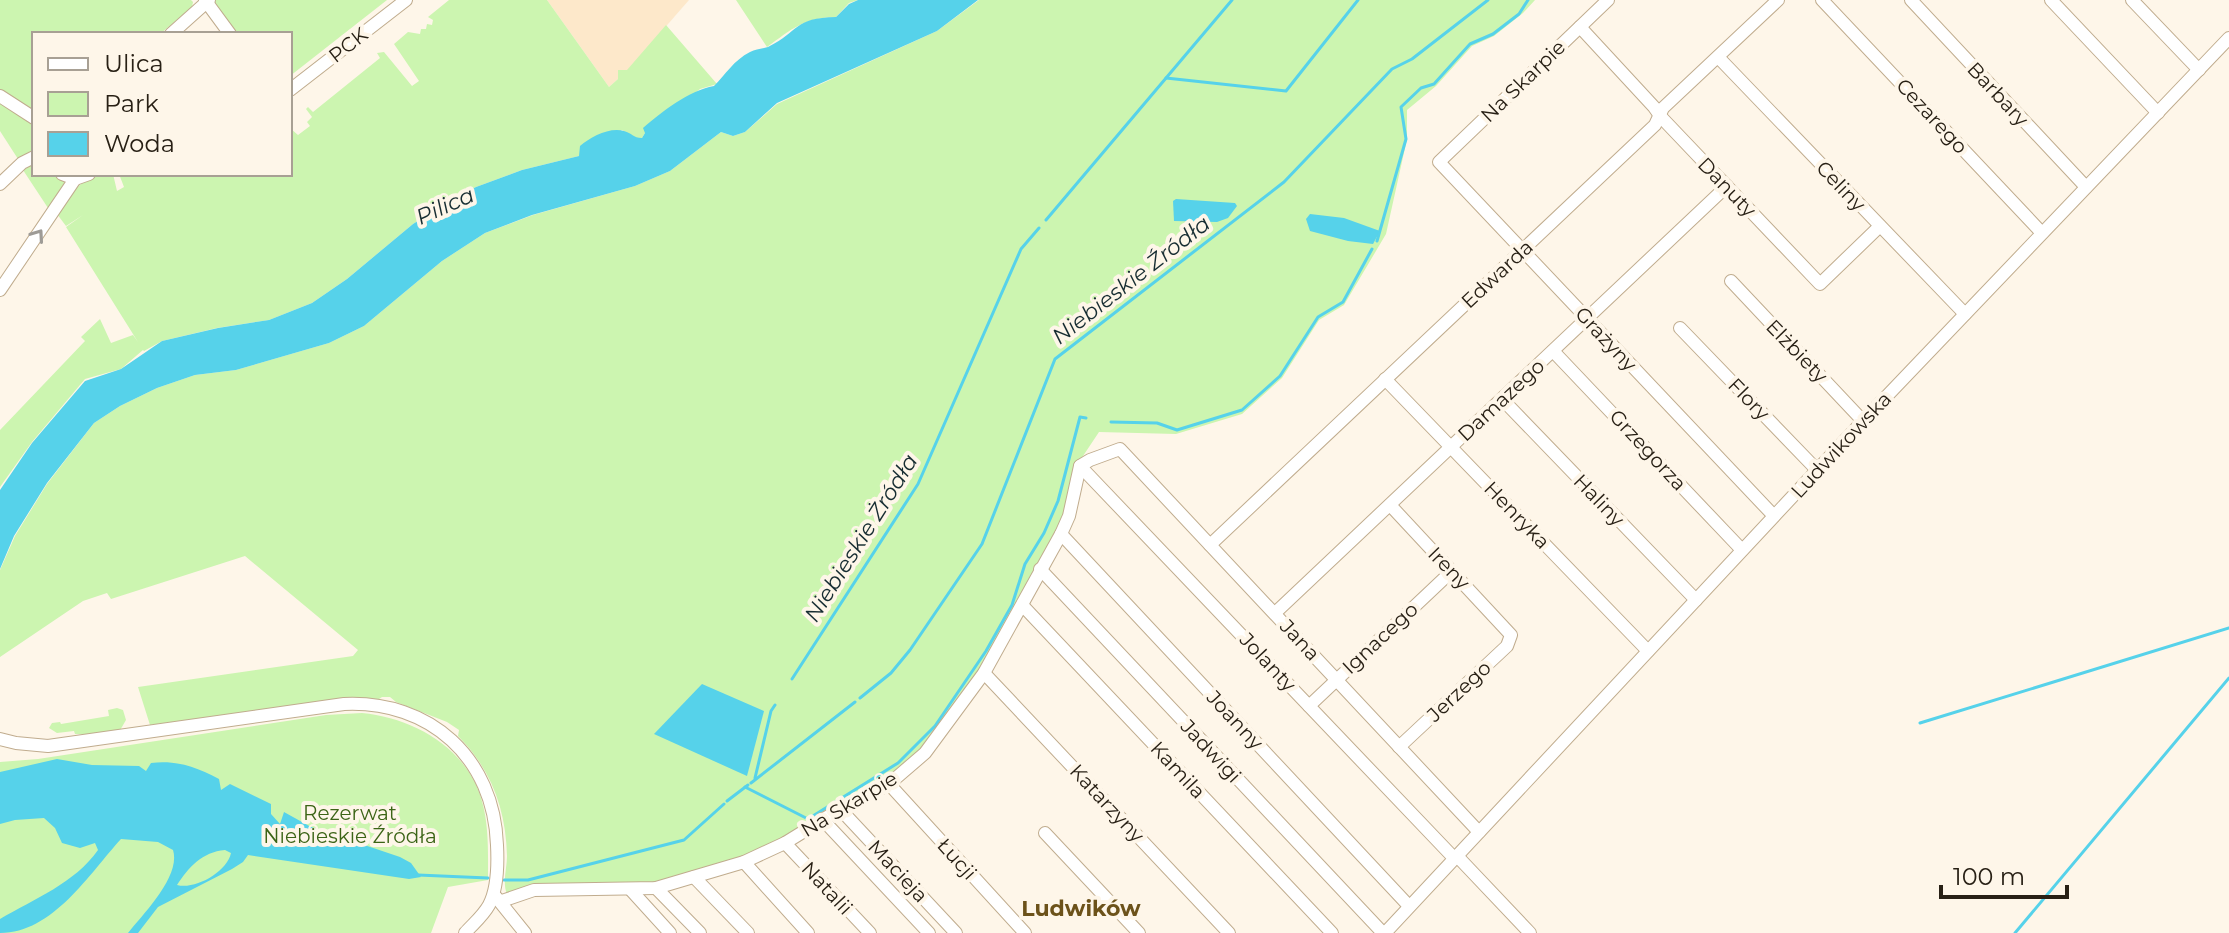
<svg xmlns="http://www.w3.org/2000/svg" width="2229" height="933" font-family="Montserrat,sans-serif">
<rect width="100%" height="100%" fill="#fef6e9"/>
<polygon fill="#fde8ca" points="547,0 689,0 627,71 609,87"/>
<g fill="#ccf5b0">
<polygon points="0,0 191,0 193,2 192,7 160,34 34,34 34,149 18,159 0,131"/>
<polygon points="210,0 387,0 290,76 290,34 234,34"/>
<path d="M449,0H547L609,87L618,79V70H627L666,25L717,84L700,89L645,133L642,138H636L622,130L579,156L522,170L476,187L454,198L413,224L347,279L312,303L269,320L217,328L162,341L144,351L143,350L121,369L85,379L32,442L0,487V430L85,341L81,337L100,319L111,343L133,335L138,342L66,227L83,215L66,226L57,214C74,190 82,174 113,174L117,191L124,187L119,174H290V128L298,135L310,126L307,122L312,117L306,109L308,107L313,112L380,58L377,53L384,52L412,86L419,81L394,44L408,32L420,34L421,29H426L427,24L432,25L433,20L428,17Z"/>
<path d="M736,0H858L849,3L836,17C803,18 792,29 767,47Z"/>
<path d="M979,0H1535L1523,13L1494,36L1472,46L1436,86L1407,110V139L1386,234L1344,305L1319,320L1282,378L1242,414L1176,434L1099,432L1077,465L1067,515L980,674L930,743L884,781L782,841L741,860L656,885L507,894C502,882 507,869 507,856C506,809 491,769 458,736L459,730L447,722L396,702L390,697H382L379,699L349,698L150,725L138,687L353,656L358,650L245,556L111,599L107,593L83,601L0,657V570L15,536L47,484L94,423L120,406L157,388L195,375L236,370L329,343L364,326L442,261L485,233L533,215L635,186L670,171L721,132L733,136L745,132L777,104L937,31Z"/>
<polygon points="34,164 34,174 55,174 65,182 48,208 23,170"/>
<polygon points="117,708 123,710 126,720 119,732 99,735 75,734 74,731 57,733 49,728 52,723 60,722 61,724 109,716 108,710"/>
<path d="M362,713C414,718 470,749 483,805C489,829 488,855 488,880L448,887L431,933H0V762L38,759L326,715Z"/>
</g>
<g fill="#56d2ea" fill-rule="evenodd">
<path d="M858,0H978L937,31L777,103L745,132L733,136L721,132L670,171L635,186L532,215L485,233L442,261L364,326L329,343L236,370L195,375L157,388L120,406L94,423L47,483L14,536L0,569V490L32,443L85,381L121,369L162,341L218,328L269,320L312,303L347,279L413,224L454,198L476,187L522,170L579,156L580,146C591,137 609,127 624,131C632,133 633,138 642,138L645,133L643,128C663,111 688,91 714,86C725,75 734,60 750,52C756,49 762,49 768,47C800,31 793,18 836,17L849,4Z"/>
<polygon points="1176,199 1235,203 1237,206 1228,218 1217,222 1174,221 1173,201"/>
<polygon points="1310,214 1344,218 1380,231 1373,244 1348,241 1310,231 1306,219"/>
<polygon points="702,684 764,711 747,776 654,734"/>
<path d="M57,759L92,765L139,766L146,771L151,763C177,760 196,767 219,779L221,790L230,784L271,804V814L280,824L284,812L311,827L400,857L411,863L421,877L409,879L248,855L243,862L232,869L158,907L138,933H128C144,913 181,876 173,850L158,842L121,839C89,874 53,933 0,933V919C34,899 75,883 98,850L95,843L80,848L62,843L55,828L44,818L15,820L0,824V772ZM225,850L231,853C227,872 195,890 177,885C189,867 202,852 225,850Z"/>
</g>
<g fill="none" stroke-linecap="round" stroke-linejoin="round">
<g stroke="#56d2ea" stroke-width="3">
<polyline points="1166,78 1286,91 1358,0"/>
<polyline points="1046,220 1232,0"/>
<polyline points="1377,241 1406,139 1401,107 1421,88 1434,84 1470,44 1493,34 1519,14 1528,0"/>
<polyline points="1111,422 1157,423 1177,430 1242,410 1280,376 1318,317 1343,302 1372,249"/>
<polyline points="792,679 918,484 1021,249 1039,228"/>
<polyline points="860,698 891,673 910,650 982,544 1055,359 1284,182 1392,69 1412,59 1488,0"/>
<polyline points="1920,723 2229,628"/>
<polyline points="755,778 771,711 775,705"/>
<polyline points="751,783 855,702"/>
<polyline points="745,787 808,819 898,763 935,726 986,651 1012,605 1025,564 1044,533 1058,501 1080,417 1086,418"/>
<polyline points="727,801 748,785"/>
<polyline points="418,875 488,878"/>
<polyline points="504,880 528,880 684,840 724,804"/>
<polyline points="2015,933 2229,678"/>
</g>
<g stroke="#c0ac8e" stroke-width="14">
<g id="minor">
<polyline points="205,0 230,34"/>
<polyline points="1608,0 1439,162 1774,516"/>
<polyline points="1822,0 2042,233"/>
<polyline points="1911,0 2086,187"/>
<polyline points="2051,0 2158,113"/>
<polyline points="2132,0 2199,70"/>
<polyline points="1580,27 1654,107 1661,117 1820,284 1880,226"/>
<polyline points="171,34 209,0"/>
<polyline points="1718,57 1965,314"/>
<polyline points="290,90 406,0"/>
<polyline points="0,96 34,118"/>
<polyline points="62,174 75,179 89,174"/>
<polyline points="0,184 22,163 34,157"/>
<polyline points="1731,281 1863,421"/>
<polyline points="0,290 75,179"/>
<polyline points="1680,328 1817,470"/>
<polyline points="1553,351 1742,550"/>
<polyline points="1385,379 1648,651"/>
<polyline points="1502,399 1696,600"/>
<polyline points="1080,466 1454,858"/>
<polyline points="1390,505 1511,635 1507,646 1399,747"/>
<polyline points="1061,534 1409,906"/>
<polyline points="1210,545 1655,125 1663,108 1778,0"/>
<polyline points="1040,569 1383,933"/>
<polyline points="1023,606 1332,933"/>
<polyline points="1275,613 1727,186"/>
<polyline points="984,673 1229,933"/>
<polyline points="1309,706 1452,571"/>
<path d="M0,739L16,743L48,746L344,704C430,700 494,758 497,845C498,864 498,888 489,905C483,916 473,924 465,933"/>
<polyline points="889,784 1025,933"/>
<polyline points="840,809 956,933"/>
<polyline points="822,819 929,933"/>
<polyline points="1045,833 1139,933"/>
<polyline points="785,843 870,933"/>
<polyline points="1457,856 1530,933"/>
<polyline points="744,862 808,933"/>
<polyline points="694,877 748,933"/>
<polyline points="656,888 700,933"/>
<polyline points="630,889 670,933"/>
<polyline points="496,897 525,933"/>
<polyline points="502,901 534,890 656,888 744,862 785,843 840,809 889,784 925,753 984,673 1061,534 1069,516 1080,466 1090,460 1120,449 1479,832"/>
<polyline points="1385,933 1863,421 2229,38"/>
</g>
</g>
<use href="#minor" stroke="#fff" stroke-width="12"/>
</g>
<defs><path id="oneway-chevron" d="M-2-3.5L2.5 0L-2 3.5" fill="none" stroke-width="1.6" stroke-linecap="round" stroke-linejoin="round" transform="scale(2)"/></defs>
<use stroke="#9e9b96" href="#oneway-chevron" transform="translate(38 235) rotate(-55)"/>
<g text-anchor="middle" dominant-baseline="central" stroke-width="8" stroke-linejoin="round" paint-order="stroke">
<g font-size="20" fill="#282015" stroke="#fef6e9">
<text transform="translate(348 45) rotate(-38)">PCK</text>
<text transform="translate(1523 81) rotate(-44)">Na Skarpie</text>
<text transform="translate(1998 94) rotate(47)">Barbary</text>
<text transform="translate(1932 116) rotate(47)">Cezarego</text>
<text transform="translate(1841 186) rotate(46)">Celiny</text>
<text transform="translate(1727 187) rotate(46)">Danuty</text>
<text transform="translate(1497 274) rotate(-43)">Edwarda</text>
<text transform="translate(1606 339) rotate(47)">Grażyny</text>
<text transform="translate(1797 351) rotate(46)">Elżbiety</text>
<text transform="translate(1749 399) rotate(46)">Flory</text>
<text transform="translate(1501 400) rotate(-43)">Damazego</text>
<text transform="translate(1841 445) rotate(-47)">Ludwikowska</text>
<text transform="translate(1648 450) rotate(47)">Grzegorza</text>
<text transform="translate(1599 500) rotate(46)">Haliny</text>
<text transform="translate(1517 515) rotate(46)">Henryka</text>
<text transform="translate(1449 568) rotate(46)">Ireny</text>
<text transform="translate(1380 638) rotate(-43)">Ignacego</text>
<text transform="translate(1300 640) rotate(47)">Jana</text>
<text transform="translate(1268 662) rotate(47)">Jolanty</text>
<text transform="translate(1459 691) rotate(-43)">Jerzego</text>
<text transform="translate(1235 720) rotate(47)">Joanny</text>
<text transform="translate(1211 751) rotate(47)">Jadwigi</text>
<text transform="translate(1178 770) rotate(47)">Kamila</text>
<text transform="translate(1107 803) rotate(47)">Katarzyny</text>
<text transform="translate(849 804) rotate(-31)">Na Skarpie</text>
<text transform="translate(957 859) rotate(48)">Łucji</text>
<text transform="translate(898 871) rotate(47)">Macieja</text>
<text transform="translate(827 888) rotate(47)">Natalii</text>
</g>
<g font-size="20" fill="#3c6416" stroke="#fef6e9">
<text x="350" y="813">Rezerwat<tspan x="350" dy="23">Niebieskie Źródła</tspan></text>
</g>
<g font-size="22" font-style="italic" fill="#172d32" stroke="#fef6e9">
<text transform="translate(445 206) rotate(-24)">Pilica</text>
<text transform="translate(1131 280) rotate(-38)">Niebieskie Źródła</text>
<text transform="translate(861 538) rotate(-58)">Niebieskie Żródła</text>
</g>
<g font-size="22" font-weight="bold" fill="#6c521a" stroke="#fef6e9">
<text x="1081" y="908">Ludwików</text>
</g>
</g>
<rect x="32" y="32" width="260" height="144" fill="#fef6e9" stroke="#a8a094" stroke-width="2"/>
<rect x="48" y="58" width="40" height="12" fill="#ffffff" stroke="#a8a094" stroke-width="2"/>
<text x="104" y="72" font-size="24" fill="#282015">Ulica</text>
<rect x="48" y="92" width="40" height="24" fill="#ccf5b0" stroke="#a8a094" stroke-width="2"/>
<text x="104" y="112" font-size="24" fill="#282015">Park</text>
<rect x="48" y="132" width="40" height="24" fill="#56d2ea" stroke="#a8a094" stroke-width="2"/>
<text x="104" y="152" font-size="24" fill="#282015">Woda</text>
<path d="M1941 885v12h126v-12" fill="none" stroke="#282015" stroke-width="4"/>
<text x="1953" y="885" font-size="24" fill="#282015" stroke="#fef6e9" stroke-width="6" paint-order="stroke">100 m</text>
</svg>
